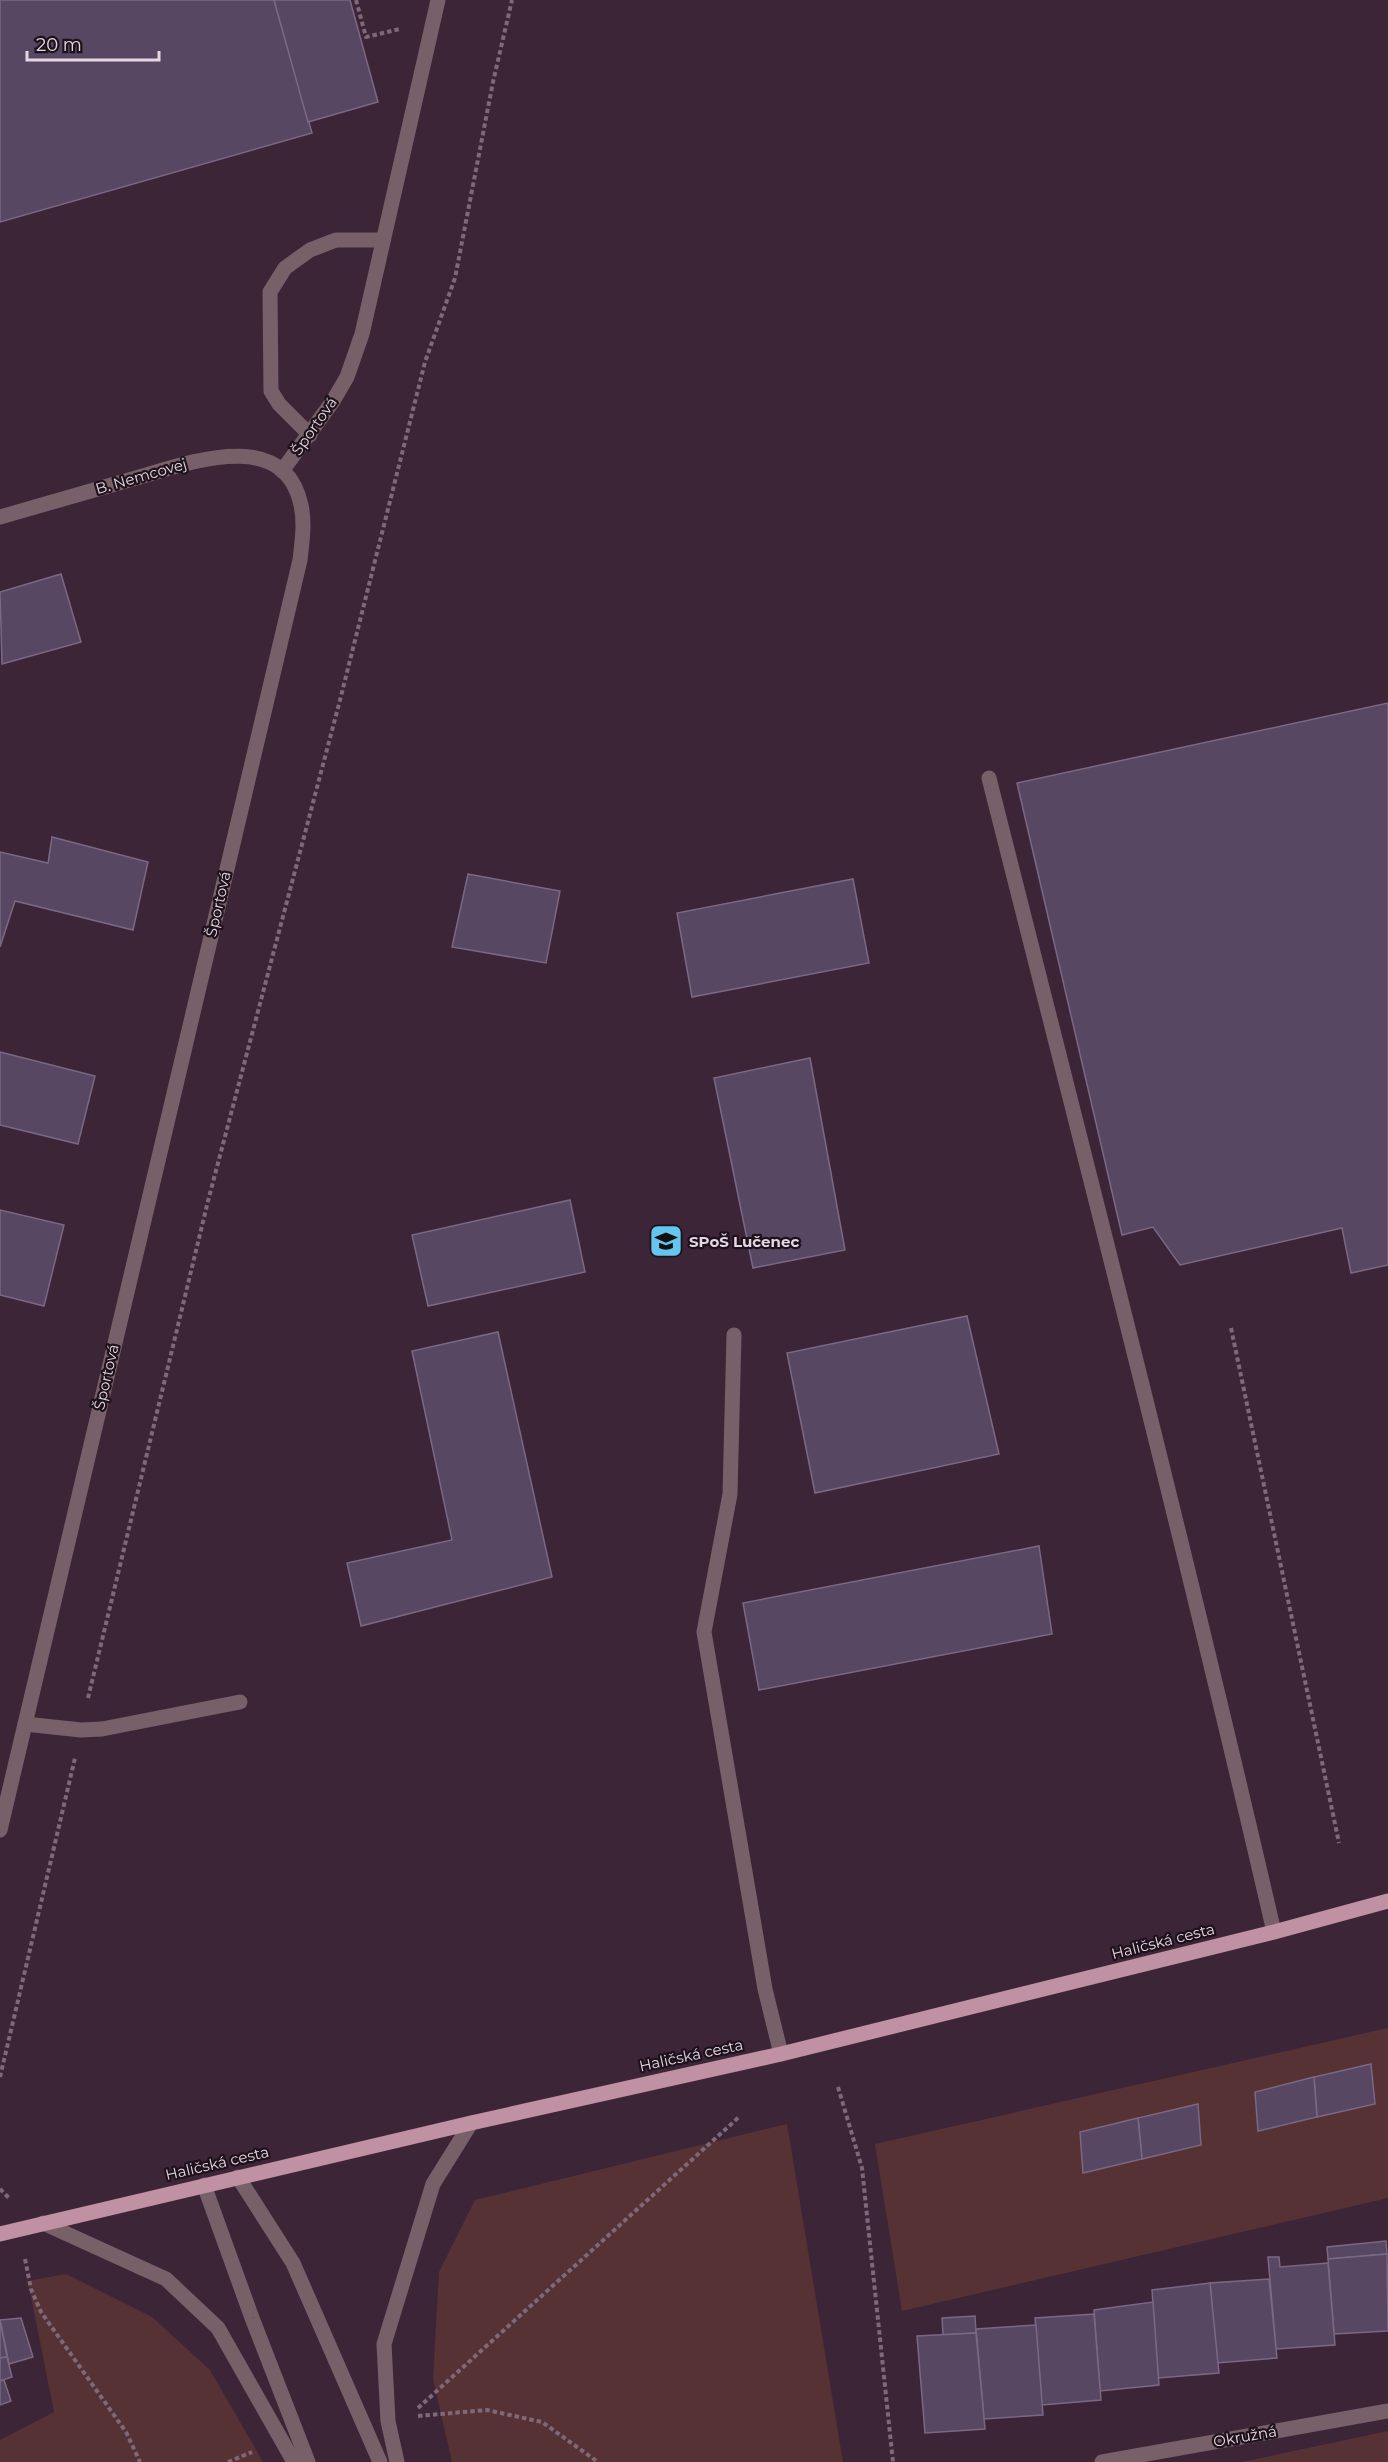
<svg xmlns="http://www.w3.org/2000/svg" width="1388" height="2462" font-family="Montserrat,sans-serif">
<rect width="100%" height="100%" fill="#3d2538"/>
<g fill="#563234">
<polygon points="1388,2028 1388,2198 902,2311 875,2144"/>
<polygon points="787,2124 843,2462 452,2462 433,2379 439,2272 475,2200"/>
<polygon points="66,2274 152,2317 210,2370 263,2462 0,2462 0,2440 54,2412 28,2281"/>
<polygon points="1388,2431 1388,2462 1242,2462"/>
</g>
<g fill="#584762" stroke="#7a6884" stroke-width="1.5">
<polygon points="0,0 274,0 312,133 0,222"/>
<polygon points="274,0 350,0 378,102 308,122"/>
<polygon points="61,574 81,642 2,664 0,592"/>
<polygon points="1388,703 1388,1265 1351,1273 1342,1228 1180,1265 1153,1227 1122,1235 1017,783"/>
<polygon points="52,837 148,862 133,930 15,901 0,947 0,852 48,863"/>
<polygon points="468,874 560,891 546,963 452,947"/>
<polygon points="853,879 869,963 692,997 677,913"/>
<polygon points="0,1052 95,1076 78,1144 0,1125"/>
<polygon points="810,1058 845,1250 753,1268 714,1078"/>
<polygon points="570,1200 585,1272 428,1306 412,1235"/>
<polygon points="0,1210 64,1225 44,1306 0,1295"/>
<polygon points="967,1316 999,1454 815,1493 787,1353"/>
<polygon points="498,1332 552,1577 361,1626 347,1563 452,1540 412,1351"/>
<polygon points="1039,1546 1052,1634 759,1690 743,1603"/>
<polygon points="1371,2064 1375,2104 1317,2117 1314,2077"/>
<polygon points="1314,2077 1317,2117 1258,2131 1255,2092"/>
<polygon points="1198,2104 1201,2145 1142,2159 1138,2118"/>
<polygon points="1138,2118 1142,2159 1083,2173 1080,2132"/>
<polygon points="1386,2241 1387,2254 1328,2259 1327,2247"/>
<polygon points="1387,2254 1388,2331 1334,2334 1328,2259"/>
<polygon points="1268,2257 1279,2257 1280,2267 1328,2263 1335,2345 1276,2349"/>
<polygon points="1269,2279 1277,2358 1217,2363 1210,2283"/>
<polygon points="1210,2283 1219,2373 1158,2378 1152,2290"/>
<polygon points="1153,2302 1159,2385 1100,2391 1094,2310"/>
<polygon points="1094,2314 1101,2400 1042,2405 1035,2318"/>
<polygon points="975,2316 976,2333 943,2335 942,2318"/>
<polygon points="21,2318 33,2357 9,2364 0,2320"/>
<polygon points="0,2320 7,2357 0,2358"/>
<polygon points="1036,2325 1043,2415 984,2419 976,2329"/>
<polygon points="976,2333 985,2429 925,2433 917,2336"/>
<polygon points="7,2357 12,2377 0,2381 0,2358"/>
<polygon points="4,2380 11,2401 0,2405 0,2381"/>
</g>
<g fill="none" stroke-linecap="round" stroke-linejoin="round">
<g stroke="#7e6879" stroke-width="4" stroke-dasharray="4.5 3" stroke-linecap="butt">
<polyline points="356,0 366,37 400,29"/>
<polyline points="1231,1328 1339,1843"/>
<polyline points="88,1698 208,1201 339,704 425,362 455,278 493,82 512,0"/>
<polyline points="0,2077 75,1758"/>
<polyline points="838,2087 862,2168 893,2462"/>
<polyline points="0,2189 10,2199"/>
<polyline points="25,2259 31,2289 41,2312 126,2432 140,2462"/>
<polyline points="418,2408 739,2117"/>
<polyline points="418,2416 487,2410 542,2422 598,2462"/>
<polyline points="228,2462 252,2452"/>
</g>
<g stroke="#786068" stroke-width="15">
<polyline points="310,435 279,404 271,391 270,292 285,268 310,250 336,240 383,240"/>
<path d="M989,778C1086,1162 1185,1546 1274,1932"/>
<polyline points="734,1335 730,1494 704,1632 765,1989 781,2054"/>
<polyline points="25,1724 81,1730 102,1729 240,1702"/>
</g>
<g stroke="#786068" stroke-width="15">
<polyline points="282,471 333,401 347,377 362,334 438,0"/>
<path d="M0,517C45,504 91,491 136,478C188,463 284,426 301,505C305,523 302,542 300,560L0,1830"/>
<polyline points="238,2177 293,2263 380,2462"/>
<polyline points="204,2185 252,2318 308,2462"/>
<polyline points="43,2223 166,2279 218,2328 294,2462"/>
<polyline points="397,2462 388,2421 384,2344 433,2184 471,2123"/>
<polyline points="1102,2462 1388,2411"/>
</g>
<polyline stroke="#c091a2" stroke-width="15" points="0,2234 471,2123 781,2054 1274,1932 1388,1901"/>
</g>
<defs>
<g id="school-square" transform="scale(1.725)"><rect x="-9" y="-9" width="18" height="18" rx="4" fill="#65c5ee" stroke="#1d121b"/><path d="M0-5L7-2L0 1L-7-2ZM-4 1L0 2.5L4 1V4Q0 6-4 4Z" fill="#111"/></g>
</defs>
<g fill-rule="evenodd">
<use href="#school-square" x="666" y="1241"/>
</g>
<g text-anchor="middle" dominant-baseline="central" stroke-width="4.5" stroke-linejoin="round" paint-order="stroke">
<g font-size="15" fill="#e7d6e2" stroke="#1d121b">
<text transform="translate(314 426) rotate(-55)">Športová</text>
<text transform="translate(141 476) rotate(-16)">B. Nemcovej</text>
<text transform="translate(218 904) rotate(-77)">Športová</text>
<text transform="translate(106 1377) rotate(-77)">Športová</text>
<text transform="translate(1163 1941) rotate(-14)">Haličská cesta</text>
<text transform="translate(691 2055) rotate(-12)">Haličská cesta</text>
<text transform="translate(217 2163) rotate(-13)">Haličská cesta</text>
<text transform="translate(1245 2436) rotate(-10)">Okružná</text>
</g>
<g font-size="15" font-weight="bold" fill="#e7d6e2" stroke="#1d121b" text-anchor="start">
<text x="689" y="1241">SPoŠ Lučenec</text>
</g>
</g>
<path d="M27 51v9h132v-9" fill="none" stroke="#e7d6e2" stroke-width="3"/>
<text x="36" y="51" font-size="18" fill="#e7d6e2" stroke="#1d121b" stroke-width="4.5" paint-order="stroke">20 m</text>
</svg>
